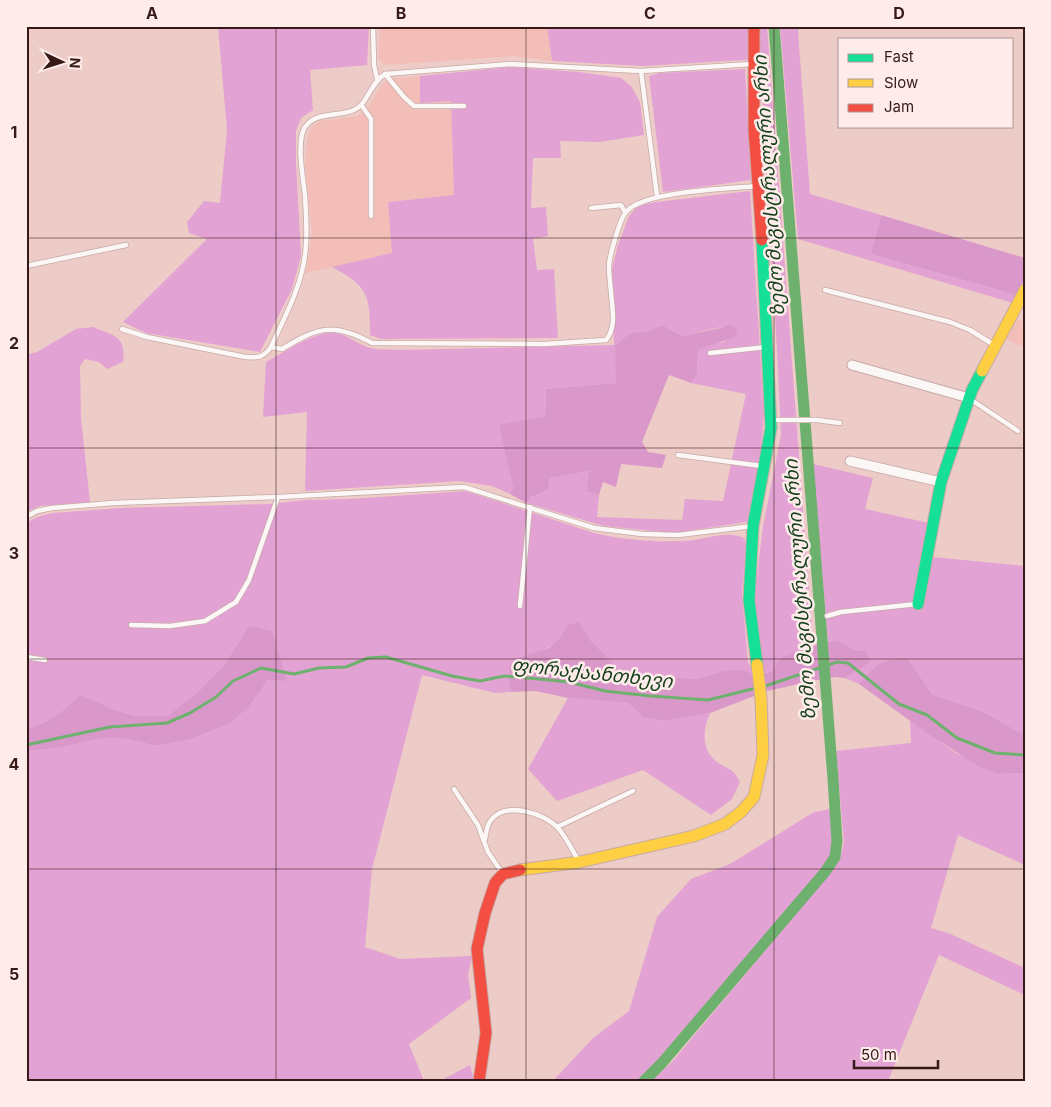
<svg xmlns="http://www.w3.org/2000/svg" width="1051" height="1107" font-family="Inter,'Noto Sans Georgian',sans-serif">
<rect width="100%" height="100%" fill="#edcbc7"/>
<g fill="#f3beb8">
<polygon points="380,26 547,26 552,61 513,56 385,65 378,59"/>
<polygon points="420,76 420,103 451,100 454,195 388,202 393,253 306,273 312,232 305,165 307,140 311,127 320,121 358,116 369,106 380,87 388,79"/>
<polygon points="1015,318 1025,323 1025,348 1004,338"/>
</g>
<g fill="#e2a2d3">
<polygon points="218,26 369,26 367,65 310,70 313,110 301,118 296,131 296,163 301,256 292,289 260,352 146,333 123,322 207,239 189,233 187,222 204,201 220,203 227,130"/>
<polygon points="547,26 767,26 813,645 778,661 771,672 763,673 754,597 763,527 781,435 777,349 766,182 761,59 643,66 552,61"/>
<polygon points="780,26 800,26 798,31 810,194 881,215 871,254 1016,295 1013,303 798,239"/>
<path d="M510,67L579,72L621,78L631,86L640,102L644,135L600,142L560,141L561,158H533L531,208L546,207L548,236L533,239L537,270L554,269L558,338L381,339L370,335C370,295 368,286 332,267L392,253L388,202L454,195L451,101L420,103V76Z"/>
<polygon points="745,69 751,180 663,192 649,76 660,73"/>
<path d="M750,191L764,415L760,462L751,520L746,522L681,532H663L604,526L526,503L531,497L548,490L550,478L589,471L586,491L599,495L597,517L682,520L685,499L723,501L746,394L691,383L697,374L698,350L712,344L724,342L730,325L682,336L663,325L647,331L630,333L615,345L617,383L546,389L545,416L500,425L513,487L510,494L492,486L459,481L305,491L307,412L263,417L266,362C285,352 312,332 334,333C348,334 358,345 370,348C378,350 389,349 398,350L614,345L612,269L618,245L629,216L638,206L656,202Z"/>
<path d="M93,327C115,336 126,336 123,362L107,369L99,362L85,359L80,366L81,418L90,502L40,506L26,512V355L37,352L76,329Z"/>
<path d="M813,464L873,478L865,509L929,523L922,556L1025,566V733H1020L933,695L907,658C881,659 876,664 859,684L845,678L871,662L866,651L855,650L837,640L828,642Z"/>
<path d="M466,491L594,533C624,540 652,542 683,541C702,541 726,529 744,538L746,544L742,594L748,662L754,675L722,671L697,679L625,675L590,640L567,625C552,651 547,649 520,657L509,682L511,692L495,693L422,675L372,869L365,947L400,959L472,956L468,975L471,998L409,1044L424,1081H26V751L58,748L99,739L122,738L157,746L191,739L229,724L248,708L268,680L286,681L249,626L224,665L198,692L168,717L135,716L112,709L81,696C62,712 51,722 26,729L28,670L26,669V523L37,517L53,513L121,508L269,504L306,500L351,499Z"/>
<path d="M568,698L628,703L644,718L666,721L710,713C702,732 701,752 720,764C732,771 733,769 740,782L732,799L711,815L643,770L557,801L528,769Z"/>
<polygon points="910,720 956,753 1000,774 1025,773 1025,865 958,835 931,928 948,933 1025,968 1025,995 939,955 888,1081 651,1081 672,1062 763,953 840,859 844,843 836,751 911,743"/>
<polygon points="831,809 834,845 830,859 672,1046 640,1080 553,1081 593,1038 629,1011 657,917 691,879 730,864 814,812"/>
<polygon points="470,1065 474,1081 440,1081"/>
</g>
<g fill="#da98ca">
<polygon points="881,215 1025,258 1025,278 1016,295 871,254"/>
<path d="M730,324L736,328L737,335C724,342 711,344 698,350L697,374L691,383L669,375L642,442L648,452L666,455L662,468L621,464L616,487L603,482L599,495L586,491L589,471L550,478L548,490L531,497L526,503L510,494L513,487L499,425L545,416L546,389L616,383L615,345L630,333L647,331L663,325L682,336L720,328Z"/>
<path d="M579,622L590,640L625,675L697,679L722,671L743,670L754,675L771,672C773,669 775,665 777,662C788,651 822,643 837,640L855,650L866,651L871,662L845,678L835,677L817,680L767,691L710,713L666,721L644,718L628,703L568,698L535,691L511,692L509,682L510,664L520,657L549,648L560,637L567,625Z"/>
<path d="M249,626L272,631L287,681L268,680L248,708L229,724L191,739L157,746L122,738L99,739L58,748L26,751V729C51,722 62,712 81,695L112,709L135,716H168L198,692L224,665Z"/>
<path d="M907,658L933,695L983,712L1020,733H1025V773L1000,774L981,768L927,733L859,684C876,664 881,659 907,658Z"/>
</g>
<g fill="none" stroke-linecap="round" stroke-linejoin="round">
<g stroke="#6eb16f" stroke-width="3">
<polyline points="762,687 837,662 848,663 899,704 927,715 957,738 995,753 1025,755"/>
<polyline points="26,745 110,727 167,723 190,713 216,697 233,681 261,668 294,674 319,668 346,667 368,658 386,657 452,676 480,681 504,676 539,679 569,682 605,691 650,696 708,700 756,688"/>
</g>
<polyline stroke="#6eb16f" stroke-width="11" points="644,1081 662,1063 825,872 835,857 837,841 833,779 774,26"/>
<g stroke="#c7aaa6" stroke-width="6">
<g id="lane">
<polyline points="373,26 374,65 377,79"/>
<path d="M752,64L641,71L510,64L385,74C370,83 368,104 354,110C339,117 316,111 305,127C296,141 303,178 305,195C306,215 308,235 305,255C301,288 284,318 271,347L282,349C318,327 334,322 372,343L545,344L606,340C617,327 612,308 611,292C610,283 609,274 609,265C610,255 620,217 627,211C646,191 727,189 757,186"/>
<polyline points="641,71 657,196"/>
<polyline points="385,74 404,97 414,106 464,106"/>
<polyline points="362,106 371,119 371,216"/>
<polyline points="591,208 621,205 625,212"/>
<polyline points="26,266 126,245"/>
<polyline points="825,290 950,322 970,330 994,345"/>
<path d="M122,329L147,337L245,357C258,358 263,358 271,347"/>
<polyline points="710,353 766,347"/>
<polyline points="970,399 1018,431"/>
<polyline points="772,420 817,420 840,423"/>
<polyline points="678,455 762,466"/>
<polyline points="26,517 37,511 52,508 113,503 278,497 464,487 594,528 642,534 678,535 753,526"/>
<polyline points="520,606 530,507"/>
<polyline points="827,616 841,612 917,604"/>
<polyline points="131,625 170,626 205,621 236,602 249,580 278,497"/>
<polyline points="26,657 45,660"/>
<polyline points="454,789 478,825 488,852 503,874"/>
<polyline points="557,827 633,791"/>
<path d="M485,839C486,833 487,824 491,820C506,801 544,813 558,828C566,837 572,850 579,861"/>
</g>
</g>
<g stroke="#c7aaa6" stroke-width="11">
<g id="street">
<polyline points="852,365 969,398"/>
<polyline points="850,461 941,482"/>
</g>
</g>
<g stroke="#c7aaa6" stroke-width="13">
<g id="fast">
<polyline points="918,604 941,482 972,390 982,371"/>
<polyline points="757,664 749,600 753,526 771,428 762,240"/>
</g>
</g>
<g stroke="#c7aaa6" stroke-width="13">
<g id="slow">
<polyline points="982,371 1025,290"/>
<polyline points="520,870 580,862 694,836 725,824 741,812 754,797 763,755 761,699 757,664"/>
</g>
</g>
<g stroke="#c7aaa6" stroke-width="13">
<g id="jam">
<polyline points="754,26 754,130 762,240"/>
<polyline points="479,1081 486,1033 477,949 485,913 495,883 503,874 520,870"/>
</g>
</g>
<use href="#lane" stroke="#fcf7f7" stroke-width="4.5"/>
<use href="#street" stroke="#fcf7f7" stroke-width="9"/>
<use href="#fast" stroke="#16e098" stroke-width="11"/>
<use href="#slow" stroke="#ffcf43" stroke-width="11"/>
<use href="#jam" stroke="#f24e42" stroke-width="11"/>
</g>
<path fill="none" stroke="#371a18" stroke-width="1" stroke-opacity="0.55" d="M276,26V1081M526,26V1081M774,26V1081M26,238H1025M26,448H1025M26,659H1025M26,869H1025"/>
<g text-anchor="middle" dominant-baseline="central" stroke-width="5" stroke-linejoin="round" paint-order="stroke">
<g font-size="19" font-style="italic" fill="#143f1a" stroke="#fdecea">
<text transform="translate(769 186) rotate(-94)">ზემო მაგისტრალური არხი</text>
<text transform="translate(800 590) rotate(-94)">ზემო მაგისტრალური არხი</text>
<text transform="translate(592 673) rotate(6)">ფორაქაანთხევი</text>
</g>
</g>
<rect width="1051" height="1107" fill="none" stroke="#fdecea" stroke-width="55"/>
<rect x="838" y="38" width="175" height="90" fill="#fdecea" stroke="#ae9896"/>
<rect x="848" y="54" width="25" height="8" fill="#16e098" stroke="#ae9896"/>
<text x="884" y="62" font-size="15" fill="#371a18">Fast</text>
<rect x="848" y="79" width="25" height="8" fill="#ffcf43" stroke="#ae9896"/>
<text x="884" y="88" font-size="15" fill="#371a18">Slow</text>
<rect x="848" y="104" width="25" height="8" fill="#f24e42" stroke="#ae9896"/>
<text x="884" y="112" font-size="15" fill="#371a18">Jam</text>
<g transform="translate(62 62) rotate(94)" stroke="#fdecea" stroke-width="4" paint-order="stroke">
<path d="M0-4L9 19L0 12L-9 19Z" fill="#371a18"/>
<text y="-8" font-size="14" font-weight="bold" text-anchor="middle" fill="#371a18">N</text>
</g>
<path d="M854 1060v8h84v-8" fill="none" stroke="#371a18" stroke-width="2.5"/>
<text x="861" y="1060" font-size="15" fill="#371a18" stroke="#fdecea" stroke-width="4" paint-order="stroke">50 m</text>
<rect x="28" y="28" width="996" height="1052" fill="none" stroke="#371a18" stroke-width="2"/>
<g font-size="16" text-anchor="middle" font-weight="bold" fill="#371a18">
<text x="152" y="19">A</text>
<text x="401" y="19">B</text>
<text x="650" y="19">C</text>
<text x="899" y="19">D</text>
<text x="14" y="138">1</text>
<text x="14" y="349">2</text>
<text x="14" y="559">3</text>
<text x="14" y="770">4</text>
<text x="14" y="980">5</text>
</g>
</svg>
